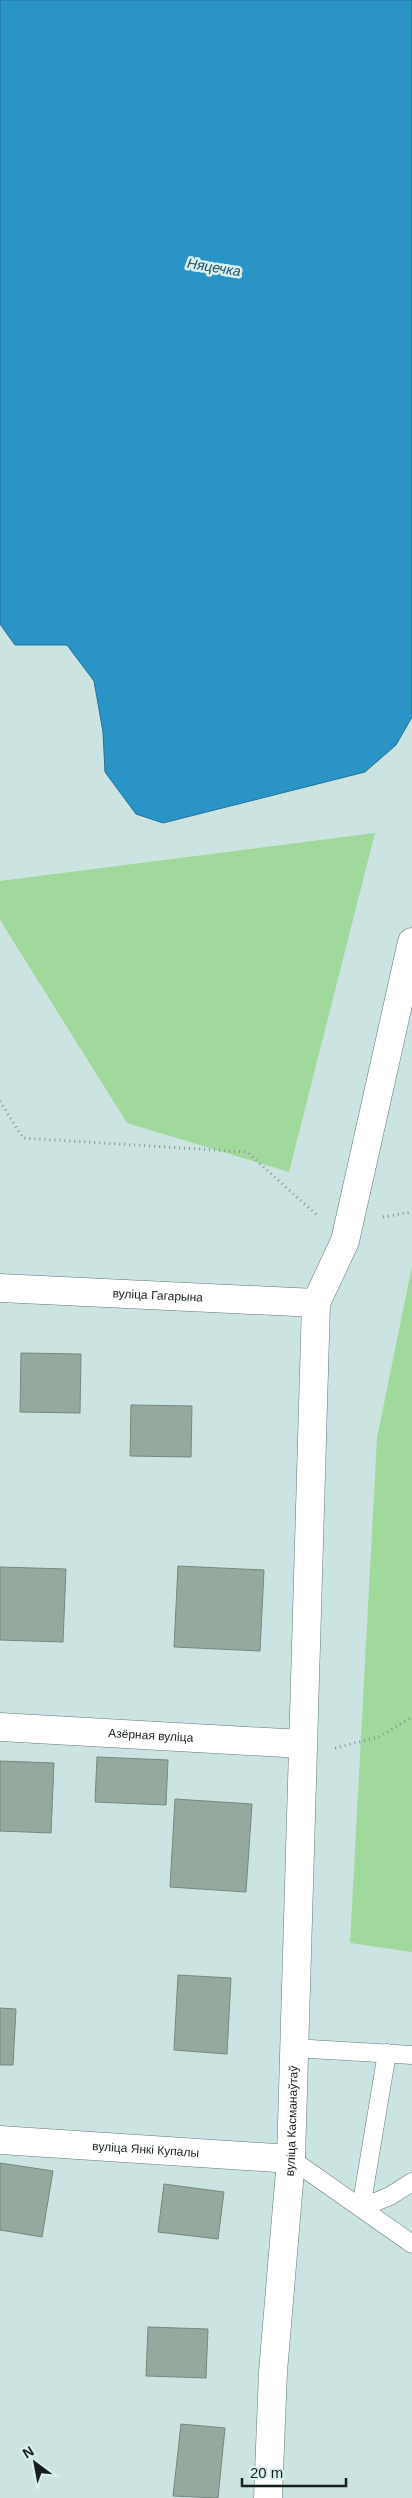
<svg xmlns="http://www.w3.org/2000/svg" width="412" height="2498" font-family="Helvetica,sans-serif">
<rect width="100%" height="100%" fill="#cbe4e1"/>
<g fill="#a1d99c">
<polygon points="375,833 289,1172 127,1123 0,920 0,881"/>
<polygon points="412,1266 412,1952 350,1943 377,1438"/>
</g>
<polygon fill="#2b94c7" stroke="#257194" points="0,0 412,0 412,717 396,745 365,772 163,823 136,814 105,772 103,732 94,681 67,645 15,645 0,624"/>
<g fill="#95a99f" stroke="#74887e">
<polygon points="21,1353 81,1354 80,1413 20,1412"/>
<polygon points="131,1405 192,1406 191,1457 130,1456"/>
<polygon points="178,1566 264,1570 260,1651 174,1647"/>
<polygon points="0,1567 66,1569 63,1642 0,1640"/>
<polygon points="97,1757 168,1760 166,1805 95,1802"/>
<polygon points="0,1761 54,1763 51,1833 0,1831"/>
<polygon points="175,1799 252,1804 246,1892 170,1887"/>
<polygon points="178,1975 231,1978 227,2054 174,2050"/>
<polygon points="0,2008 16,2009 13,2065 0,2065"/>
<polygon points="0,2163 53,2171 42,2237 0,2230"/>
<polygon points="164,2184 224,2192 218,2239 158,2232"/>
<polygon points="148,2327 208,2329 206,2378 146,2376"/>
<polygon points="181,2424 225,2428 218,2498 173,2496"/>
</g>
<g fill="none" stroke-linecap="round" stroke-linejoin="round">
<g stroke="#627876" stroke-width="19">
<g id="service">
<polyline points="293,2048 412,2055"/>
<polyline points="387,2053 361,2208 390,2196 412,2182"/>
<polyline points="291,2159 412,2244"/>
</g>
</g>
<g stroke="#627876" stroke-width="29">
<g id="minor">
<path id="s1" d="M0,1288L316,1303"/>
<path id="s2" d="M0,1727L302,1744"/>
<path id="s3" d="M0,2140L291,2159"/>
<path id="s4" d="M268,2498L273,2372L291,2159L316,1303L345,1241L412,942"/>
</g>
</g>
<g stroke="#839694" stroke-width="3" stroke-dasharray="1 4" stroke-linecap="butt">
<polyline points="0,1101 23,1138 247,1152 319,1217"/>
<polyline points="383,1217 412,1212"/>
<polyline points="335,1748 379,1737 412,1717"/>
</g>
<use href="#service" stroke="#fff" stroke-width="18"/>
<use href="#minor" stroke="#fff" stroke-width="28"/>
</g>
<g text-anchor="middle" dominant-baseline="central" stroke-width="5" stroke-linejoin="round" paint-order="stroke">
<g font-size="12" fill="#161f1e" stroke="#d8f1ef">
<text stroke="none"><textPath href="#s1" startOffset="158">вуліца Гагарына</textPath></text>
<text stroke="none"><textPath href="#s2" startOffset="151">Азёрная вуліца</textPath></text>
<text stroke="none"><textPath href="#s4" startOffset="378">вуліца Касманаўтаў</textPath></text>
<text stroke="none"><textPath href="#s3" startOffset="146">вуліца Янкі Купалы</textPath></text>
</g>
<g font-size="14" font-style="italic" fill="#224c62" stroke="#d8f1ef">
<text transform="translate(214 267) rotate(9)">Няцечка</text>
</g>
</g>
<g transform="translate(35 2463) rotate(328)" stroke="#d8f1ef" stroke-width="4" paint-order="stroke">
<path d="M0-4L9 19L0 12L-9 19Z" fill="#161f1e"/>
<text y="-8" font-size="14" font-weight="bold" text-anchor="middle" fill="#161f1e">N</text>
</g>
<path d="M242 2478v8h104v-8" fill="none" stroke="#161f1e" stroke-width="2.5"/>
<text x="250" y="2478" font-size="15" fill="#161f1e" stroke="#d8f1ef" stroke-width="4" paint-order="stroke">20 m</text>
</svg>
